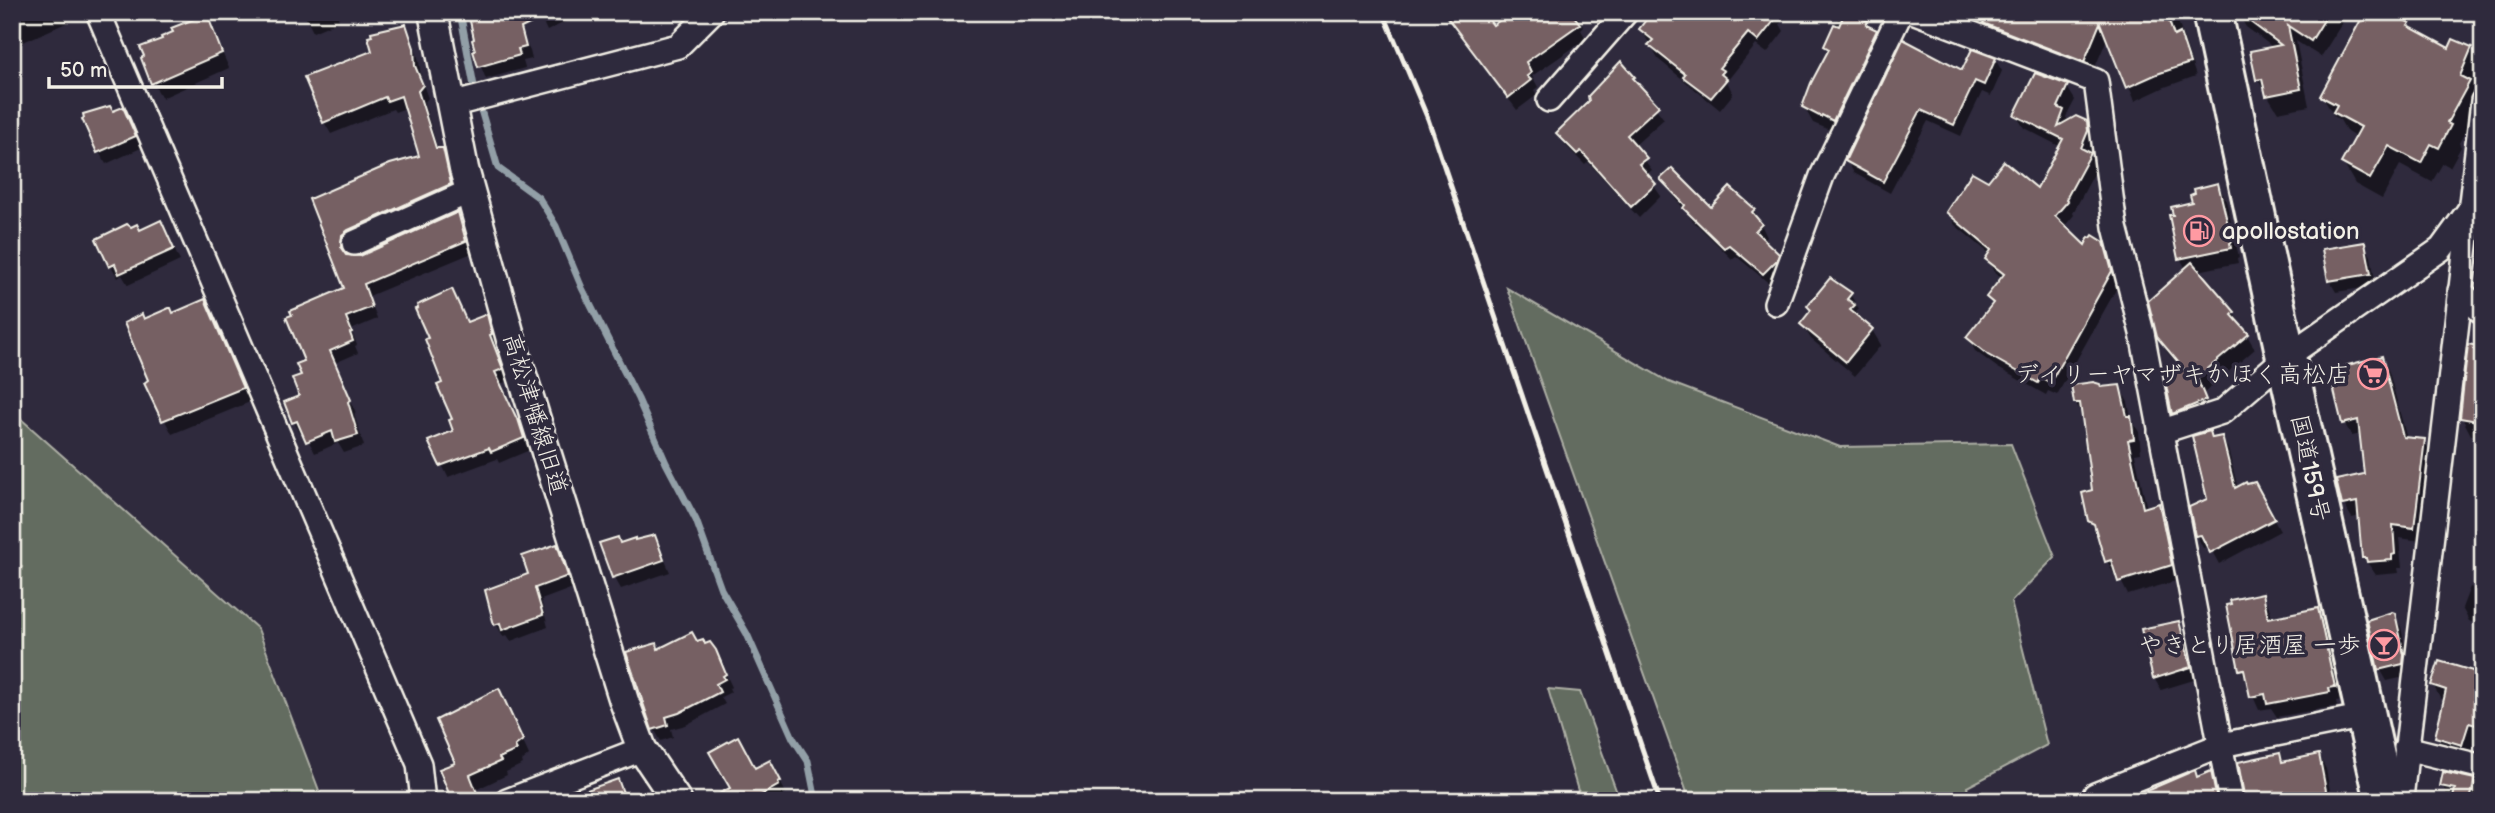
<svg xmlns="http://www.w3.org/2000/svg" width="2495" height="813" font-family="'Balsamiq Sans','Klee One',sans-serif">
<rect width="100%" height="100%" fill="#2f2a3d"/>
<filter id="ink" filterUnits="userSpaceOnUse"><feTurbulence type="fractalNoise" baseFrequency=".0143" numOctaves="2"/><feDisplacementMap in="SourceGraphic" scale="14" xChannelSelector="R" yChannelSelector="G"/><feConvolveMatrix kernelMatrix="1 2 1 2 8 2 1 2 1" color-interpolation-filters="sRGB"/></filter>
<g filter="url(#ink)">
<g fill="#646c60" stroke="#acaea4" stroke-width="2">
<polygon points="1507,288 1669,382 1840,447 2011,444 2055,557 2011,602 2047,745 1967,787 1970,801 1690,801"/>
<polygon points="12,411 258,629 323,801 12,801 12,579 22,567 12,556"/>
<polygon points="1548,689 1580,692 1620,801 1581,801"/>
</g>
<g fill="#0007">
<polygon points="12,12 91,12 12,47"/>
<polygon points="235,12 253,12 239,19"/>
<polygon points="303,12 352,12 338,17 339,21 313,32"/>
<polygon points="510,12 530,51 532,59 523,61 525,68 486,79 475,52"/>
<polygon points="538,12 573,12 574,14 565,17 567,21 547,31"/>
<polygon points="1443,12 1480,12 1493,27 1514,12 1575,12 1584,27 1581,30 1586,39 1532,76 1538,87 1534,90 1537,95 1517,110"/>
<polygon points="1683,12 1788,12 1780,24 1784,31 1767,53 1756,45 1727,81 1733,94 1720,110 1658,59 1641,29"/>
<polygon points="1841,12 1846,12 1867,22 1871,29 1876,31 1884,46 1842,135 1813,123 1804,107 1829,52 1826,46"/>
<polygon points="1964,12 2175,12 2196,76 2165,87 2135,101 2108,37 2092,74 1970,23"/>
<polygon points="2237,12 2349,12 2321,57 2296,41 2309,106 2278,112 2258,80 2274,48 2246,27"/>
<polygon points="206,16 229,68 162,98 153,83 146,57 164,40"/>
<polygon points="2409,24 2413,31 2450,51 2471,49 2483,69 2474,91 2481,103 2459,143 2461,147 2450,167 2443,163 2432,182 2400,165 2382,199 2355,184 2343,163 2357,138 2347,132 2340,120 2334,116 2322,96"/>
<polygon points="405,26 412,38 419,61 421,79 428,98 424,103 438,150 442,149 449,161 456,196 348,248 347,256 360,258 458,214 464,225 472,253 369,296 377,319 351,330 357,345 355,346 358,353 335,363 356,413 354,414 364,446 344,453 338,443 315,453 304,432 300,433 294,422 301,397 306,362 346,289 311,200 421,157 406,108 395,112 393,109 331,134 324,122 374,52"/>
<polygon points="1995,59 2002,71 1991,96 1982,92 1961,136 1928,121 1890,193 1854,173 1847,161 1963,72"/>
<polygon points="1633,78 1664,119 1634,146 1652,170 1646,175 1661,196 1639,218 1588,162 1585,165 1565,145 1559,133"/>
<polygon points="2067,87 2075,100 2066,117 2069,122 2086,123 2094,136 2095,146 2090,156 2097,168 2073,213 2074,215 2064,227 2085,248 2103,243 2111,257 2118,286 2057,395 2048,391 2046,395 1998,368 1975,351 1968,337 1993,305 1988,298 2003,279 1994,272 1987,259 1990,254 1955,225 1948,212 1988,183 2037,190 2061,147 2024,128 2016,115"/>
<polygon points="123,109 141,148 106,164 99,152 112,113"/>
<polygon points="1662,180 1711,209 1754,210 1767,237 1763,241 1777,255 1785,267 1771,285 1736,256 1732,259 1692,220"/>
<polygon points="2218,185 2226,200 2239,257 2237,258 2238,263 2198,271 2234,313 2255,349 2204,393 2212,415 2181,427 2173,413 2184,371 2167,352 2159,337 2186,269 2180,258 2194,204"/>
<polygon points="161,222 180,261 128,285 122,275 118,278 111,266 139,232"/>
<polygon points="2364,244 2371,256 2376,286 2336,292 2329,280"/>
<polygon points="1850,294 1859,309 1856,312 1863,323 1872,330 1881,345 1855,376 1811,339 1802,324"/>
<polygon points="205,301 250,402 172,434 146,384 150,380 144,321 173,315"/>
<polygon points="486,316 493,328 498,346 495,347 508,381 500,384 524,433 530,450 499,463 497,459 448,477 442,465 455,432 445,384 467,324"/>
<polygon points="2477,345 2483,346 2483,467 2477,458 2483,437 2471,435 2462,418"/>
<polygon points="2382,358 2389,372 2407,439 2424,441 2432,454 2421,541 2399,538 2402,568 2398,568 2399,573 2376,575 2364,558 2360,516 2352,518 2344,505 2338,481 2366,476 2361,434 2352,436 2344,423"/>
<polygon points="2119,387 2128,402 2131,419 2139,432 2141,453 2135,454 2147,509 2158,505 2166,520 2179,580 2128,595 2118,575 2115,576 2107,561 2099,536 2090,520 2094,491 2084,417 2075,402 2101,389"/>
<polygon points="2222,438 2228,449 2238,489 2254,484 2280,531 2219,564 2209,546 2203,548 2197,536 2209,500 2212,439"/>
<polygon points="655,537 670,572 621,589 614,577 620,545"/>
<polygon points="557,546 563,558 573,588 541,600 548,627 511,641 507,635 503,636 496,624 530,575"/>
<polygon points="2474,585 2483,588 2483,634 2479,625 2469,621 2462,608 2470,587 2473,588"/>
<polygon points="2263,595 2270,609 2272,619 2318,610 2325,623 2342,700 2336,701 2337,706 2277,717 2271,708 2259,710 2241,669"/>
<polygon points="2394,615 2401,627 2410,669 2409,676 2387,681 2380,669"/>
<polygon points="2179,623 2185,635 2197,679 2161,690 2154,678"/>
<polygon points="697,644 715,651 732,687 729,688 731,692 721,697 725,704 686,725 671,729 673,737 661,741 654,729 659,651"/>
<polygon points="2483,644 2483,745 2474,742 2469,757 2444,750 2437,737 2445,700 2440,698 2433,685 2473,673"/>
<polygon points="506,704 529,755 522,761 523,764 506,772 507,775 454,800 457,764"/>
<polygon points="2279,755 2283,763 2319,756 2326,769 2332,801 2248,801"/>
<polygon points="776,774 786,793 783,795 785,798 779,801 732,801"/>
<polygon points="2210,774 2217,785 2220,801 2125,801"/>
<polygon points="2474,781 2482,794 2480,801 2450,801 2442,785"/>
<polygon points="478,794 481,801 463,801"/>
</g>
<g fill="none" stroke-linecap="round" stroke-linejoin="round">
<polyline stroke="#929fa7" stroke-width="7" points="460,12 474,86 498,168 539,198 556,226 582,288 638,399 666,463 696,520 721,589 747,634 793,738 808,761 816,801"/>
</g>
<g fill="#766164" stroke="#f4f1e8" stroke-width="2">
<polygon points="468,12 555,12 521,28 526,47 518,49 520,55 478,67 473,51 475,50 472,40 474,39"/>
<polygon points="1443,12 1483,12 1493,25 1511,12 1571,12 1580,24 1526,62 1531,73 1527,76 1531,80 1508,98"/>
<polygon points="1652,12 1781,12 1758,41 1748,33 1719,68 1724,71 1721,74 1727,79 1711,98 1683,77 1685,74 1648,45 1653,40 1639,29"/>
<polygon points="1845,12 1850,12 1868,21 1866,25 1877,30 1833,121 1822,115 1821,117 1802,107 1811,83 1829,49 1824,46 1834,24 1839,26"/>
<polygon points="1988,12 2166,12 2174,36 2180,33 2190,63 2157,74 2126,88 2100,23 2084,62 1983,23"/>
<polygon points="2237,12 2329,12 2311,41 2288,26 2301,89 2266,96 2262,79 2256,80 2250,51 2281,45"/>
<polygon points="2365,12 2390,12 2410,23 2408,26 2449,48 2453,39 2472,47 2460,76 2470,81 2447,123 2451,125 2439,148 2431,144 2421,163 2389,146 2370,179 2341,163 2361,127 2333,112 2337,105 2320,96"/>
<polygon points="207,14 222,53 151,84 141,58 144,56 140,47 162,39 161,37 173,32 171,28"/>
<polygon points="406,24 414,48 415,66 423,85 418,91 436,148 443,148 451,184 348,230 342,235 341,248 346,255 360,256 458,212 466,241 364,284 372,307 346,317 352,332 350,333 353,341 330,351 351,400 348,402 358,435 335,442 332,431 306,442 297,421 292,423 284,402 299,396 292,378 301,375 296,364 304,361 286,317 292,315 290,311 344,288 309,199 390,164 419,156 401,96 387,101 385,97 323,123 304,77 372,51 368,37 372,36 371,32"/>
<polygon points="1903,39 1962,70 1972,49 1996,58 1984,85 1975,81 1954,125 1921,110 1883,182 1845,161"/>
<polygon points="1621,61 1635,77 1633,78 1659,106 1627,135 1647,158 1639,164 1656,184 1631,207 1581,151 1577,154 1556,133 1589,101 1588,96"/>
<polygon points="2035,73 2068,85 2058,107 2064,110 2058,126 2076,116 2087,121 2088,131 2081,148 2091,153 2066,199 2068,201 2055,216 2085,245 2089,237 2091,238 2093,235 2104,242 2112,271 2050,383 2041,378 2038,383 1988,355 1966,337 1993,303 1986,297 2004,274 1985,259 1991,250 1946,212 1972,172 1988,181 2004,161 2037,188 2063,139 2014,115"/>
<polygon points="110,106 113,111 123,107 136,136 97,153 82,119 84,118 83,114"/>
<polygon points="1672,168 1711,207 1730,187 1755,209 1752,212 1762,224 1755,231 1779,254 1777,260 1763,274 1729,245 1724,248 1683,208 1685,205 1660,179"/>
<polygon points="2218,183 2232,242 2230,243 2231,248 2178,259 2169,215 2173,215 2171,207 2192,202 2190,195 2195,193 2194,189"/>
<polygon points="161,220 174,249 119,274 115,264 109,267 96,239 127,224 131,227 137,224 140,230"/>
<polygon points="2365,242 2371,274 2328,281 2322,249"/>
<polygon points="2192,262 2235,312 2232,315 2249,334 2197,378 2206,400 2172,414 2164,376 2184,369 2157,337 2148,301"/>
<polygon points="1830,278 1852,293 1847,299 1855,305 1850,310 1873,329 1846,362 1800,324 1811,310 1807,306"/>
<polygon points="452,289 467,322 487,314 492,334 490,335 503,369 495,372 517,419 518,419 524,438 491,452 489,448 440,466 428,441 453,431 449,420 452,419 437,385 442,383 425,339 428,338 415,309 418,308 417,305"/>
<polygon points="205,299 243,388 162,421 144,383 148,380 124,323 142,314 144,319 169,308 171,308 173,313"/>
<polygon points="2468,344 2483,347 2483,422 2460,418"/>
<polygon points="2382,356 2403,437 2425,439 2414,528 2393,525 2395,554 2392,555 2392,560 2367,562 2366,558 2362,558 2357,502 2342,505 2336,480 2364,474 2358,420 2342,424 2329,370"/>
<polygon points="2093,382 2100,384 2101,387 2120,385 2127,416 2131,416 2134,439 2128,440 2143,508 2159,503 2172,565 2118,582 2111,560 2105,562 2094,524 2088,521 2082,493 2092,490 2080,403 2074,403 2071,385"/>
<polygon points="2210,431 2212,438 2222,436 2235,488 2246,482 2247,484 2255,482 2275,519 2210,553 2201,535 2195,536 2189,507 2207,499 2192,436"/>
<polygon points="655,535 664,560 612,578 599,543 618,537 620,543 635,538 635,540"/>
<polygon points="557,544 568,576 535,588 543,615 502,630 500,623 494,625 485,590 528,574 522,556"/>
<polygon points="2263,593 2268,618 2318,608 2335,687 2329,688 2330,692 2267,704 2265,694 2250,697 2244,669 2239,670 2226,605 2231,604 2230,600"/>
<polygon points="2392,612 2395,613 2399,631 2404,655 2403,664 2378,670 2367,620"/>
<polygon points="2179,621 2191,667 2153,679 2141,629"/>
<polygon points="692,632 697,641 703,639 705,644 710,642 716,650 726,674 723,676 725,679 716,684 720,692 679,713 666,717 668,725 652,730 626,652 657,643 658,649"/>
<polygon points="2439,661 2483,674 2483,727 2469,723 2462,745 2435,737 2446,690 2431,685"/>
<polygon points="499,688 523,740 515,746 517,750 499,758 501,761 470,775 477,793 458,801 452,801 439,769 455,763 436,720"/>
<polygon points="738,736 755,768 770,760 781,781 778,782 779,785 751,801 706,801 730,788 709,752"/>
<polygon points="2280,753 2282,762 2319,754 2328,801 2245,801 2238,762"/>
<polygon points="2195,770 2197,777 2211,771 2217,800 2123,801"/>
<polygon points="2443,772 2475,779 2470,801 2452,801 2455,789 2440,786"/>
<polygon points="618,779 626,801 565,801 564,798"/>
</g>
<g fill="none" stroke-linecap="round" stroke-linejoin="round">
<g stroke="#f4f1e8" stroke-width="28">
<g id="minor">
<polyline points="98,12 419,764 423,801"/>
<polyline points="1915,12 2096,81 2115,227 2142,333 2231,801"/>
<polyline points="1549,100 1626,12"/>
<polyline points="451,105 678,46 712,12"/>
<polyline points="354,243 470,191"/>
<polyline points="2460,291 2483,313"/>
<polyline points="1776,303 1822,176 1901,12"/>
<polyline points="2160,432 2222,412 2286,357 2441,249 2468,212"/>
<polyline points="2406,748 2483,767"/>
<polyline points="507,801 642,749"/>
<polyline points="2093,801 2095,795 2221,745 2365,716"/>
<polyline points="2396,801 2401,798 2483,101"/>
</g>
</g>
<g stroke="#f4f1e8" stroke-width="33">
<polyline id="tertiary" points="433,12 464,169 512,343 624,701 642,749 677,801"/>
</g>
<g stroke="#f4f1e8" stroke-width="44">
<polyline id="trunk" points="2212,12 2289,371 2385,801"/>
</g>
<use href="#minor" stroke="#2f2a3d" stroke-width="23"/>
<use href="#tertiary" stroke="#2f2a3d" stroke-width="28"/>
<use href="#trunk" stroke="#2f2a3d" stroke-width="38"/>
<polyline stroke="#f4f1e8" stroke-width="5" points="1383,12 1428,119 1660,801"/>
</g>
</g>
<defs>
<g id="fuel-ring" transform="scale(1.575)"><circle r="9.5" fill="#2f2a3d" stroke="#ff9aa2" stroke-width="1.5"/><path d="M-5.5-6h7V0h2V4h1.3V-2.5L3-4.5l.8-.8L6-3V5H2.5V1h-1V6h-7ZM-4.2-4.7v3.2H.2V-4.7Z" fill="#ff9aa2"/></g>
<g id="supermarket-ring" transform="scale(1.575)"><circle r="9.5" fill="#2f2a3d" stroke="#ff9aa2" stroke-width="1.5"/><path d="M-6-5.5h2.5l.6 2H6L4.5 2H-2.5L-4.4-4H-6ZM-1.5 3.2a1.3 1.3 0 1 0 .1 0ZM3 3.2a1.3 1.3 0 1 0 .1 0Z" fill="#ff9aa2"/></g>
<g id="bar-ring" transform="scale(1.575)"><circle r="9.5" fill="#2f2a3d" stroke="#ff9aa2" stroke-width="1.5"/><path d="M-6-5H6L.8 .8V4.5H3.5V6h-7V4.5H-.8V.8Z" fill="#ff9aa2"/></g>
</defs>
<g fill-rule="evenodd">
<use href="#fuel-ring" x="2199" y="231"/>
<use href="#supermarket-ring" x="2373" y="374"/>
<use href="#bar-ring" x="2384" y="645"/>
</g>
<g text-anchor="middle" dominant-baseline="central" stroke-width="7" stroke-linejoin="round" paint-order="stroke">
<g font-size="24" fill="#f4f1e8" stroke="#2f2a3d" text-anchor="end">
<text x="2222" y="231" text-anchor="start">apollostation</text>
<text x="2350" y="374">デイリーヤマザキかほく高松店</text>
<text x="2361" y="645">やきとり居酒屋 一歩</text>
</g>
<g font-size="24" fill="#f4f1e8" stroke="#2f2a3d">
<text transform="translate(535 414) rotate(73)">高松津幡線旧道</text>
<text transform="translate(2310 468) rotate(78)">国道159号</text>
</g>
</g>
<rect width="2495" height="813" fill="none" stroke="#2f2a3d" stroke-width="42"/>
<rect x="21" y="21" width="2453" height="771" fill="none" stroke="#f4f1e8" stroke-width="2.5" filter="url(#ink)"/>
<path d="M49 77v10h173v-10" fill="none" stroke="#f4f1e8" stroke-width="3.5"/>
<text x="60" y="77" font-size="21" fill="#f4f1e8" stroke="#2f2a3d" stroke-width="5" paint-order="stroke">50 m</text>
</svg>
